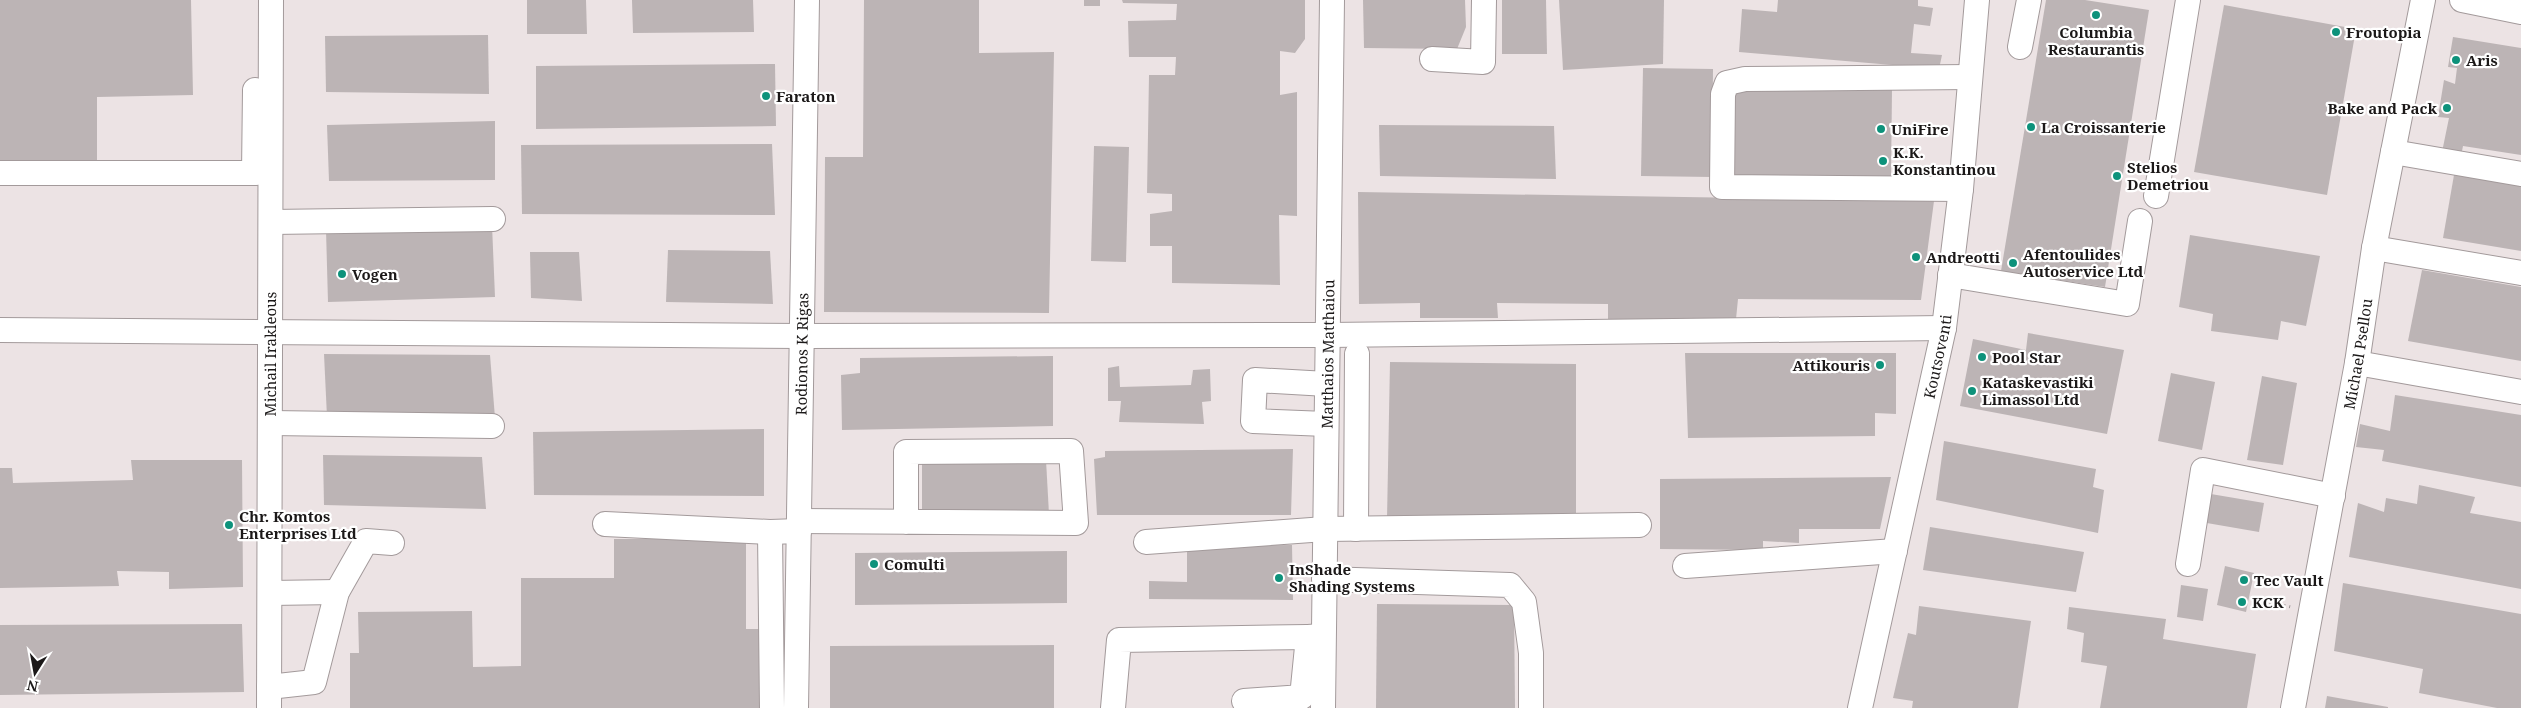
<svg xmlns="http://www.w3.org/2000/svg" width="2521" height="708" font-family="'Noto Serif',serif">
<rect width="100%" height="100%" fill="#ece3e4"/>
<g fill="#bcb4b5">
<polygon points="0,0 191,0 193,95 97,97 97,161 0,161"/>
<polygon points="527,0 586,0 587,34 527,34"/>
<polygon points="632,0 753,0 754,32 633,33"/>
<polygon points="864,0 979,0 979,53 1054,52 1049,313 824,312 825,157 863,157"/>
<rect x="1084" y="0" width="16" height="6"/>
<polygon points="1122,0 1305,0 1305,39 1295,53 1280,51 1280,95 1297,92 1297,216 1279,215 1280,285 1172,283 1172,246 1150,246 1150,214 1172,211 1172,194 1147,193 1149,75 1175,75 1176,57 1129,57 1128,21 1176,20 1177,4 1123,3"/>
<polygon points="1363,0 1465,0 1466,27 1457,49 1364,48"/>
<polygon points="1502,0 1546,0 1547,54 1502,54"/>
<polygon points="1559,0 1664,0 1663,64 1563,70"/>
<polygon points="1778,0 1918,0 1918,6 1933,8 1930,26 1914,24 1911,53 1942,55 1939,69 1739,52 1742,9 1777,12"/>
<polygon points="2046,0 2085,0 2149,10 2105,287 2001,271"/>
<polygon points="2224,5 2356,29 2327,195 2194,172"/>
<polygon points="488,35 489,94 326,92 325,36"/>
<polygon points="2453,37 2521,48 2521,155 2463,146 2461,156 2442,152 2449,118 2438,117 2444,80 2455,84 2457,68 2448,67"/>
<polygon points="775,64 776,126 536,129 536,66"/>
<polygon points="1643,68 1713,69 1712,177 1641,176"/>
<polygon points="1732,89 1892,89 1891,178 1731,176"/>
<polygon points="495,121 495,180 329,181 327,125"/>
<polygon points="1379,125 1554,126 1556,179 1380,176"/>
<polygon points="772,144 775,215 522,214 521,145"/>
<polygon points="1094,146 1129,147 1126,262 1091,261"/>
<polygon points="2454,175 2521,186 2521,251 2443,238"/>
<polygon points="1358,192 1934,201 1921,300 1738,299 1736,319 1608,319 1608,304 1497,303 1498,318 1420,318 1420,303 1359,304"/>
<polygon points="492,225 495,297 328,302 326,230"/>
<polygon points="2190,235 2320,256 2306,326 2281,321 2278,340 2211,331 2213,314 2179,307"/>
<polygon points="668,250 770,251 773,304 666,302"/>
<polygon points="530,252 579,252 582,301 531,298"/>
<polygon points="2422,270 2521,287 2521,361 2408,341"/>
<polygon points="2028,333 2124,350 2107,434 1960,406 1973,339 2026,350"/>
<polygon points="1685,353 1896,353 1896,414 1875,413 1875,436 1688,438"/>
<polygon points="324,354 490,355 495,418 327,417"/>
<polygon points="1053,356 1053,426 842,430 841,375 860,373 860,358"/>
<polygon points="1390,362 1576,364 1576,518 1387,519"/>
<polygon points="1119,366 1120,387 1191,385 1193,370 1210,369 1211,401 1202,402 1204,424 1119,422 1121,401 1108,401 1108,368"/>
<polygon points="2171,373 2215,382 2202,450 2158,441"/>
<polygon points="2262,376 2297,383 2283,465 2247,460"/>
<polygon points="2395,395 2521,415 2521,487 2382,461 2384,450 2356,447 2360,424 2390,431"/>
<polygon points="764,429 764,496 534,495 533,432"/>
<polygon points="1944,441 2096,469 2093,487 2104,490 2098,533 1936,500"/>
<polygon points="1293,449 1291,515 1097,515 1094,459 1105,457 1105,451"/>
<polygon points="323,455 482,457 486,509 324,505"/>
<polygon points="131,460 242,460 243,587 169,589 169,572 117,571 119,586 0,588 0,468 12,468 13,483 133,480"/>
<polygon points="1046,460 1049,514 922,513 922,462"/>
<polygon points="1891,477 1880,529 1799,529 1799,543 1763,541 1763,550 1660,549 1660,479"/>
<polygon points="2419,485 2475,497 2470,513 2521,522 2521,589 2349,557 2358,503 2384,512 2386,498 2417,504"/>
<polygon points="2205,493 2264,503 2259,532 2201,522"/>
<polygon points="1930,527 2084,552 2076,592 1923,570"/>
<polygon points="614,539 746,539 746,629 761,629 761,708 350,708 350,653 359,653 358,612 472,611 473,667 521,666 521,578 614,578"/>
<polygon points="1292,545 1293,600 1149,599 1149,581 1187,582 1187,546"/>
<polygon points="1067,551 1067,603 855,605 855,553"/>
<polygon points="2225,566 2254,573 2246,612 2217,605"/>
<polygon points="2343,583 2521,614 2521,708 2497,708 2419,693 2423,669 2334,651"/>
<polygon points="2181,585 2208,589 2203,621 2177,617"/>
<polygon points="1377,604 1514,605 1515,708 1376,708"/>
<polygon points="1919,606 2031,621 2018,708 1912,708 1913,701 1893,698 1908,633 1916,635"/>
<polygon points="2069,607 2166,619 2163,639 2256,654 2247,708 2100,708 2107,666 2081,662 2084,633 2067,629"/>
<polygon points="242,624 244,692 0,695 0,625"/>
<polygon points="1054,645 1054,708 830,708 830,646"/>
<polygon points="2327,696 2388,707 2388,708 2325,708"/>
</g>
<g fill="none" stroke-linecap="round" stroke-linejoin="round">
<g stroke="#a39a9b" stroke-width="26">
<g id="minor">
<polyline points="2462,0 2521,12"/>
<polyline points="2020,47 2029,0"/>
<polyline points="1432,59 1483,62 1484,0"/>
<polyline points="255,90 254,173 269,171"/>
<polyline points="2393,152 2521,174"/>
<polyline points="0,173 254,173"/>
<polyline points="1961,189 1722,187 1723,94 1727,83 1745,79 1970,77"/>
<polyline points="2156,196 2188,0"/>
<polyline points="271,222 493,219"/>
<polyline points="2374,248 2521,273"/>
<polyline points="1950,275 2127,304 2140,221"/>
<polyline points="0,330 802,336 1328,335 1944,328"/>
<polyline points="2357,363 2521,392"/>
<polyline points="271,423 492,426"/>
<polyline points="1326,424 1253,421 1255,380 1327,384"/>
<polyline points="799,521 1076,523 1071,451 906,452 906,522"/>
<polyline points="605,524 770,532 799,531"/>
<polyline points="1356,529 1357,354"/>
<polyline points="770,532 772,708"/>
<polyline points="1146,542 1325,529 1639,525"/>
<polyline points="2188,564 2203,470 2333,496"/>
<polyline points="1685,566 1895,551"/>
<polyline points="1324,579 1510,585 1524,602 1531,653 1531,708"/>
<polyline points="270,593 337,592"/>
<polyline points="269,687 314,682 337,592 366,541 392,543"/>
<polyline points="1244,701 1302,697 1308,637 1322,636"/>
<path id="s1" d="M269,708L271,0"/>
<path id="s2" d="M796,708L807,0"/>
<polyline points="1113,708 1119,640 1308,637"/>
<path id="s3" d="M1323,708L1332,0"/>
<path id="s4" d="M1860,708L1944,328L1961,189L1977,0"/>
<path id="s5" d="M2293,708L2357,363L2374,248L2423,0"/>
</g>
</g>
<polyline stroke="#9b9495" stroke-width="3" stroke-dasharray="1 4" stroke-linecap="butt" points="2255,599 2291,607"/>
<use href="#minor" stroke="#fff" stroke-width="24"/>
</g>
<g fill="#0d927b" stroke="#fff" stroke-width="2">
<circle cx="2096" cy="15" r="5"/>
<circle cx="2336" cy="32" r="5"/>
<circle cx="2456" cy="60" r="5"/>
<circle cx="766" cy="96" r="5"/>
<circle cx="2447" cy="108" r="5"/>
<circle cx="2031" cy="127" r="5"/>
<circle cx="1881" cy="129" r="5"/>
<circle cx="1883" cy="161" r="5"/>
<circle cx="2117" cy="176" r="5"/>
<circle cx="1916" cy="257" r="5"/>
<circle cx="2013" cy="263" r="5"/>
<circle cx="342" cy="274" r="5"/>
<circle cx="1982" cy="357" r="5"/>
<circle cx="1880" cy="365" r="5"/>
<circle cx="1972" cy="391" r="5"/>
<circle cx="229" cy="525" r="5"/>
<circle cx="874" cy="564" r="5"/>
<circle cx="1279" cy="578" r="5"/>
<circle cx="2244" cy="580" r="5"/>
<circle cx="2242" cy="602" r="5"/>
</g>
<g text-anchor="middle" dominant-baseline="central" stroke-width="4.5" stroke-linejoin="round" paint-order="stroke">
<g font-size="15" font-weight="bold" fill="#1b1818" stroke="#fff" text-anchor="start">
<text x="2096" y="32" text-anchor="middle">Columbia<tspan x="2096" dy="17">Restaurantis</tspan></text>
<text x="2346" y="32">Froutopia</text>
<text x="2466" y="60">Aris</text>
<text x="776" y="96">Faraton</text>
<text x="2437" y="108" text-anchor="end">Bake and Pack</text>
<text x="2041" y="127">La Croissanterie</text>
<text x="1891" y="129">UniFire</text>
<text x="1893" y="152">K.K.<tspan x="1893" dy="17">Konstantinou</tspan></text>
<text x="2127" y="167">Stelios<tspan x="2127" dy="17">Demetriou</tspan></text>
<text x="2023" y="254">Afentoulides<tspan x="2023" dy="17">Autoservice Ltd</tspan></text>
<text x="1926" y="257">Andreotti</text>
<text x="352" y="274">Vogen</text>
<text x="1992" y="357">Pool Star</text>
<text x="1870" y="365" text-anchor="end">Attikouris</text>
<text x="1982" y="382">Kataskevastiki<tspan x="1982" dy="17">Limassol Ltd</tspan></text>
<text x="239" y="516">Chr. Komtos<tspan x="239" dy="17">Enterprises Ltd</tspan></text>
<text x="884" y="564">Comulti</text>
<text x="1289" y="569">InShade<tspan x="1289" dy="17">Shading Systems</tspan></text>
<text x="2254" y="580">Tec Vault</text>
<text x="2252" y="602">KCK</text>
</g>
<g font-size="15" fill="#1b1818" stroke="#fff">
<text stroke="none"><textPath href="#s1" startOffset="354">Michail Irakleous</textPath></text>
<text stroke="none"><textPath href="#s2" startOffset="354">Rodionos K Rigas</textPath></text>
<text stroke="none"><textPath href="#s3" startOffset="354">Matthaios Matthaiou</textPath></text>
<text stroke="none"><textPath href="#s5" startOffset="360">Michael Psellou</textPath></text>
<text stroke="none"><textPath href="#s4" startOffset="360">Koutsoventi</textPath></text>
</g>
</g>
<g transform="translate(35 673) rotate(191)" stroke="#ffffff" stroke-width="4" paint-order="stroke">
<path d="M0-4L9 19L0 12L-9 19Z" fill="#1b1818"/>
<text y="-8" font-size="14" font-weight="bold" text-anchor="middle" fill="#1b1818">N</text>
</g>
</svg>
